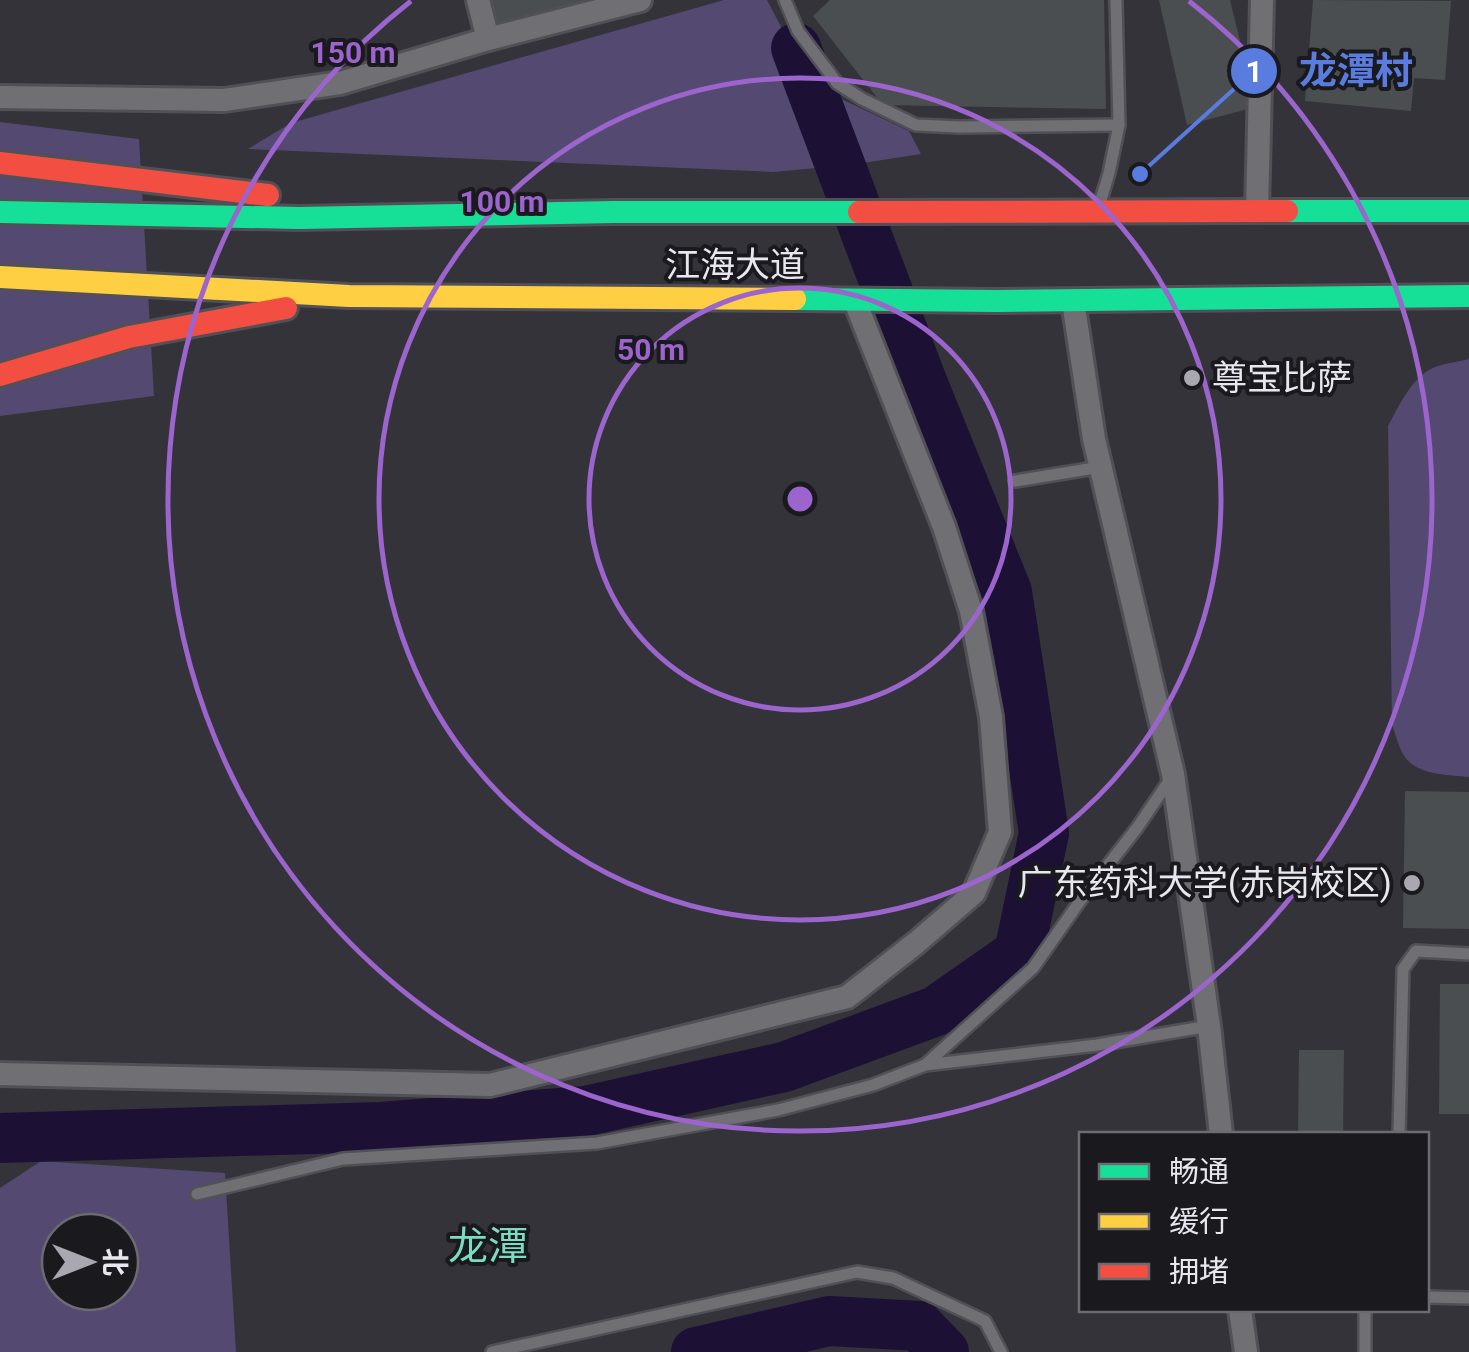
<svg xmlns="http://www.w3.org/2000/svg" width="1469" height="1352" font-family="Roboto,'Noto Sans SC',sans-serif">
<rect width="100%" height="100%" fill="#343339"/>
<g fill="#534971" fill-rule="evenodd">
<polygon points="724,0 767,0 800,63 837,97 909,131 921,154 850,165 773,172 248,149 291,123"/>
<polygon points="0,122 139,139 154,396 0,416"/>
<path d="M1469,359V777C1449,775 1417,775 1405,757C1399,749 1396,735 1392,725L1388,426C1399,406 1412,376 1435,367C1446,363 1458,362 1469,359Z"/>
<path d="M41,1161L225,1173L236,1352H0V1188ZM60,1232H120V1292H60Z"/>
</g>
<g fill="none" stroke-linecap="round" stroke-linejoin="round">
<g stroke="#1c1035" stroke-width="50">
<polyline points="0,1138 381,1127 586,1111 784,1067 936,1011 1019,953 1044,833 1007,592 922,382 796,48"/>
<polyline points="696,1352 829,1321 919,1326 944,1352"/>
</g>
</g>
<g fill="#4b4e50">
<polygon points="491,0 606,0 500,31"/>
<polygon points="830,0 1104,0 1106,109 883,105 813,16"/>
<polygon points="1159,0 1230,0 1256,107 1187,125"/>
<polygon points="1313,0 1451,1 1445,80 1414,78 1411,111 1305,101"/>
<polygon points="1405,791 1469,792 1469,929 1403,928"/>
<polygon points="1440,984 1469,984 1469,1114 1439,1114"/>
<polygon points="1299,1050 1344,1050 1343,1134 1298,1134"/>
</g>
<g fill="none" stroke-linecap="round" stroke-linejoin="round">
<g stroke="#515056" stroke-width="16">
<g id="lane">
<polyline points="785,0 798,31 837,83 862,99 916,125 960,127 1119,125"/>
<polyline points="1100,203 1109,173 1119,125 1116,0"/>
<polyline points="1015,481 1101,467"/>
<polyline points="925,1065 1033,968 1080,901 1137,828 1171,778"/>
<polyline points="1399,1134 1403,969 1416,951 1469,954"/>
<polyline points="197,1194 343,1159 597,1143 778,1110 873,1085 925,1065 1097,1045 1209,1026"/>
<polyline points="1426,1297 1469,1298"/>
<polyline points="1365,1310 1365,1352"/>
<polyline points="492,1352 857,1272 893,1278 985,1321 1001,1352"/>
</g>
</g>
<g stroke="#515056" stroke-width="28">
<g id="street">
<polyline points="478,0 488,39"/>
<polyline points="0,97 224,100 340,83 488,39 640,0"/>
<polyline points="1257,211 1262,0"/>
<polyline points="1073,301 1094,439 1173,774 1209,1026 1221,1134"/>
<polyline points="0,1074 490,1085 847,997 916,943 974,893 1000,832 991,717 971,611 944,527 855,301"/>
<polyline points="1240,1310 1246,1352"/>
</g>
</g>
<g stroke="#515056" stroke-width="28">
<g id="fast">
<polyline points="1287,211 1469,211"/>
<polyline points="0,212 299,218 614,212 859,212"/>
<polyline points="795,299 997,301 1469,296"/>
</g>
</g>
<g stroke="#515056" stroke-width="28">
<polyline id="slow" points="0,277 349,296 795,299"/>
</g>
<g stroke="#515056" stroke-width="28">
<g id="jam">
<polyline points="0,163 268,195"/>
<polyline points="859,212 1287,211"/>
<polyline points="0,375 129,337 286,308"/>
</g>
</g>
<use href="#lane" stroke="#706f74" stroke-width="11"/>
<use href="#street" stroke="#706f74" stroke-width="22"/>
<use href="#fast" stroke="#16e098" stroke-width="22"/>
<use href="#slow" stroke="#ffcf43" stroke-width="22"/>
<use href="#jam" stroke="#f24e42" stroke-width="22"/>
</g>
<g fill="none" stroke="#9c64cd" stroke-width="5">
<circle cx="800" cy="499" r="211"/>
<circle cx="800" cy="499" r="421"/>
<path d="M1189 1A632 632 0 1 1 411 1"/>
</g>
<g fill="#a9a7af" stroke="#1a191e" stroke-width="4">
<circle cx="1192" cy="378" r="10"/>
<circle cx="1412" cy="883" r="10"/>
</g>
<g text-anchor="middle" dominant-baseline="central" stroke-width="8" stroke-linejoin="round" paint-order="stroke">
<g font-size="35" fill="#e8e6ee" stroke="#1a191e">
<text x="735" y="265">江海大道</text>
</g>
<g font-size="35" fill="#e8e6ee" stroke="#1a191e" text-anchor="start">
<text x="1212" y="378">尊宝比萨</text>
<text x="1392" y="883" text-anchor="end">广东药科大学(赤岗校区)</text>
</g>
<g font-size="40" fill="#7bdcc2" stroke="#1a191e">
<text x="488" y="1246">龙潭</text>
</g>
</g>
<circle cx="800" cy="499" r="15" fill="#9c64cd" stroke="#1a191e" stroke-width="5"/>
<g font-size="30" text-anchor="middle" font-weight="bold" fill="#9c64cd" stroke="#1a191e" stroke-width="8" stroke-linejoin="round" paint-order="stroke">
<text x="353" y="63">150 m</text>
<text x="502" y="212">100 m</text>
<text x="651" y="360">50 m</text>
</g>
<path fill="none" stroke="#5a7cdf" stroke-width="4" d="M1140 174L1254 71"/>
<g fill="#5a7cdf" stroke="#1a191e" stroke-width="4">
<circle cx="1140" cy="174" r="10"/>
<circle cx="1254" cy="71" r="25"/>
</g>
<g font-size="30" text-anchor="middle" font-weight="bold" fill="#fff">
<text x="1254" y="82">1</text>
</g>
<g font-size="38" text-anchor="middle" font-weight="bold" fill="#5a7cdf" stroke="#1a191e" stroke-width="8" stroke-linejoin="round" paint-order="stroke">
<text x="1356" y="84">龙潭村</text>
</g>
<rect x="1079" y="1132" width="350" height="180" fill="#1a191e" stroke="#6c6b71" stroke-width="2.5"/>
<rect x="1099" y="1164" width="50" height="15" fill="#16e098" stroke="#6c6b71" stroke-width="2.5"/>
<text x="1169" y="1182" font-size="30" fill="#e8e6ee">畅通</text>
<rect x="1099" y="1214" width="50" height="15" fill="#ffcf43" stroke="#6c6b71" stroke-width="2.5"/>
<text x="1169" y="1232" font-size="30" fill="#e8e6ee">缓行</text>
<rect x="1099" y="1264" width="50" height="15" fill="#f24e42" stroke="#6c6b71" stroke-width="2.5"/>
<text x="1169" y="1282" font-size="30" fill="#e8e6ee">拥堵</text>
<g transform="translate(90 1262) rotate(90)"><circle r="48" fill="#1a191e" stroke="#6c6b71" stroke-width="2.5"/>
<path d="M0-8L18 38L0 25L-18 38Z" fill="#a9a7af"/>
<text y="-15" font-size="28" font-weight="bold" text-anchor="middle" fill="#e8e6ee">北</text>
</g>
</svg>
